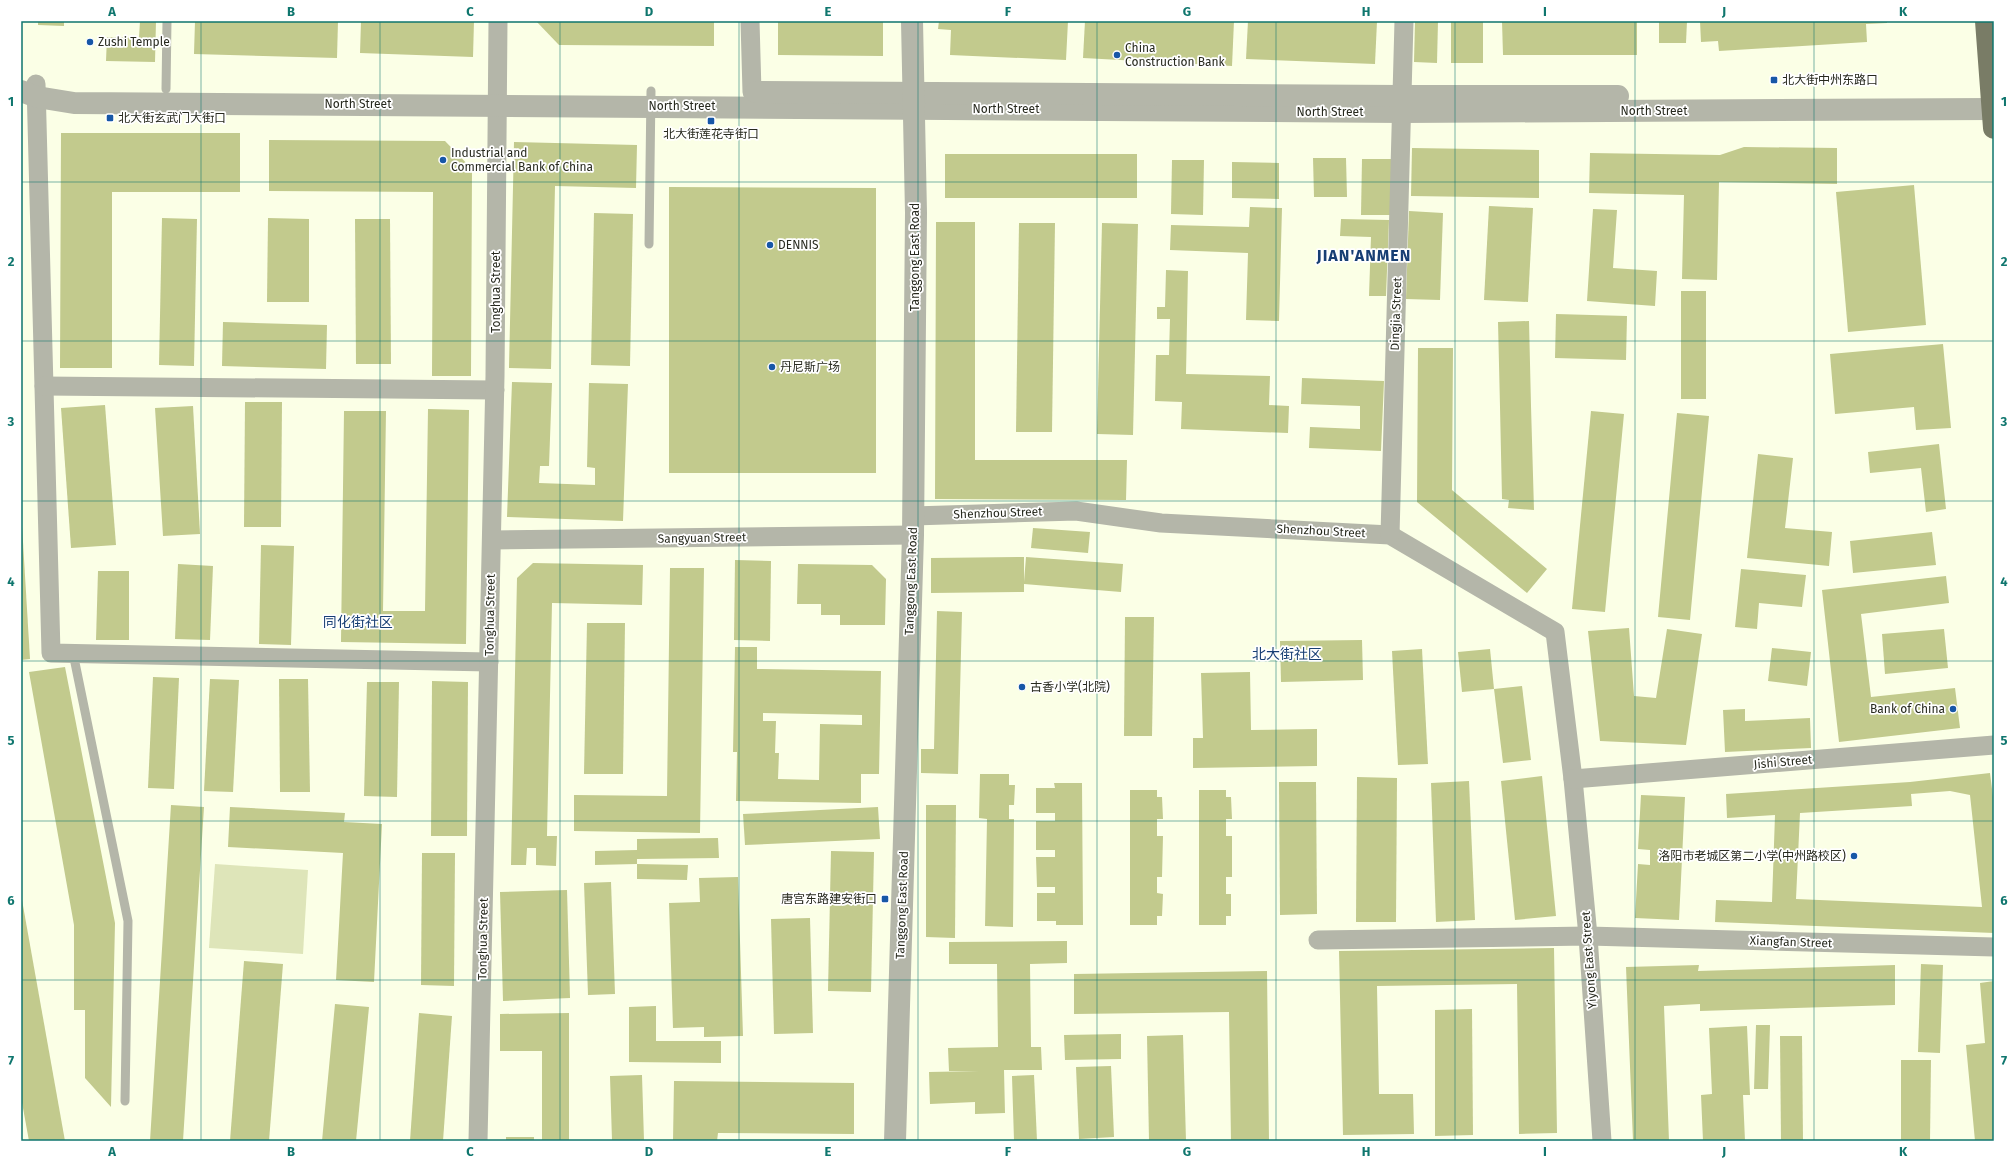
<svg xmlns="http://www.w3.org/2000/svg" width="2015" height="1162" font-family="'Fira Sans','Noto Sans SC',sans-serif">
<rect width="100%" height="100%" fill="#fbffe6"/>
<polygon fill="#dee5b9" points="215,864 308,870 303,954 209,948"/>
<g fill="#c2ca8d" fill-rule="evenodd">
<polygon points="38,21 64,21 64,26 38,25"/>
<polygon points="140,21 156,21 155,62 106,61 107,37 139,38"/>
<polygon points="195,21 338,21 337,58 194,54"/>
<polygon points="361,21 474,21 473,57 360,53"/>
<polygon points="536,21 714,21 714,46 559,45"/>
<polygon points="778,21 883,21 883,56 778,55"/>
<polygon points="939,21 1068,21 1066,60 950,55 951,30 938,29"/>
<polygon points="1085,21 1234,21 1232,66 1083,58"/>
<polygon points="1248,21 1377,21 1375,64 1246,59"/>
<polygon points="1415,21 1438,21 1437,63 1414,62"/>
<rect x="1451" y="21" width="32" height="42"/>
<polygon points="1502,21 1637,21 1637,55 1503,55"/>
<polygon points="1659,21 1687,21 1686,43 1659,43"/>
<polygon points="1700,21 1887,21 1887,23 1866,24 1867,42 1719,51 1718,41 1701,42"/>
<polygon points="61,133 240,133 240,192 112,192 112,368 60,368"/>
<polygon points="269,140 445,141 472,169 471,376 432,376 433,192 269,191"/>
<polygon points="514,142 637,145 636,188 555,186 551,369 509,368"/>
<polygon points="1744,147 1837,148 1837,184 1719,182 1717,280 1682,279 1684,195 1589,193 1590,153 1720,155"/>
<polygon points="1412,148 1539,150 1539,198 1411,196"/>
<rect x="945" y="154" width="192" height="44"/>
<polygon points="1313,158 1346,158 1347,197 1314,197"/>
<polygon points="1362,159 1394,159 1393,215 1361,215"/>
<polygon points="1172,160 1204,160 1203,215 1171,214"/>
<polygon points="1232,162 1279,163 1279,199 1232,198"/>
<polygon points="1914,185 1926,325 1848,332 1836,192"/>
<polygon points="669,187 876,188 876,473 669,473"/>
<polygon points="1489,206 1533,208 1528,302 1484,300"/>
<polygon points="1250,207 1282,208 1279,321 1246,320 1248,253 1170,250 1171,225 1249,227"/>
<polygon points="1593,209 1617,210 1613,268 1657,271 1655,306 1587,301"/>
<polygon points="1409,211 1443,213 1440,300 1406,299"/>
<polygon points="594,213 633,214 630,366 591,365"/>
<polygon points="162,218 197,219 194,366 159,365"/>
<polygon points="268,218 309,219 309,302 267,302"/>
<polygon points="355,219 390,219 391,364 356,364"/>
<polygon points="1341,219 1389,220 1386,296 1369,296 1371,237 1340,236"/>
<polygon points="936,222 975,222 975,460 1127,460 1126,500 935,499"/>
<polygon points="1019,223 1055,223 1052,432 1016,432"/>
<polygon points="1102,223 1138,224 1133,435 1097,434"/>
<polygon points="1166,270 1188,271 1186,374 1270,376 1269,405 1289,406 1288,433 1181,429 1182,402 1155,401 1156,355 1169,355 1170,319 1157,319 1157,307 1165,307"/>
<rect x="1681" y="291" width="25" height="108"/>
<polygon points="1556,314 1627,316 1626,360 1555,358"/>
<polygon points="1529,321 1531,406 1534,510 1508,508 1509,500 1502,499 1500,407 1498,322"/>
<polygon points="223,322 327,325 326,369 222,366"/>
<polygon points="1943,344 1951,428 1916,430 1914,407 1835,414 1830,354"/>
<polygon points="1418,348 1453,348 1452,490 1547,569 1527,593 1417,502"/>
<polygon points="1302,378 1384,381 1381,451 1309,448 1310,427 1360,429 1360,406 1301,404"/>
<polygon points="512,382 552,383 549,466 540,466 539,483 595,485 595,468 587,467 589,383 628,384 623,521 507,517"/>
<polygon points="245,402 282,402 281,527 244,527"/>
<polygon points="105,405 116,545 71,548 61,408"/>
<polygon points="193,406 200,534 163,536 155,408"/>
<polygon points="428,409 469,410 466,644 341,642 344,411 386,411 383,611 425,611"/>
<polygon points="1591,411 1624,414 1605,612 1572,609"/>
<polygon points="1677,413 1709,416 1690,620 1658,617"/>
<polygon points="1939,444 1946,509 1926,512 1921,468 1870,473 1868,452"/>
<polygon points="1758,454 1793,458 1785,528 1832,532 1829,566 1747,558"/>
<polygon points="21,509 30,659 21,660"/>
<polygon points="1033,528 1090,532 1088,553 1031,548"/>
<polygon points="1932,532 1936,565 1853,573 1850,541"/>
<polygon points="261,545 294,546 291,645 259,644"/>
<polygon points="1024,557 1024,582 1026,557 1123,564 1121,592 1024,584 1024,592 931,593 931,558"/>
<polygon points="735,560 771,561 770,641 734,640"/>
<polygon points="533,563 643,565 642,605 552,603 547,836 557,836 556,866 536,865 536,848 527,848 526,865 511,865 517,578"/>
<polygon points="178,564 213,566 210,640 175,639"/>
<polygon points="798,564 872,565 886,579 885,625 840,625 840,615 821,615 821,604 797,604"/>
<polygon points="670,568 704,568 700,833 574,831 574,795 667,796"/>
<polygon points="1741,569 1806,575 1802,607 1759,603 1757,629 1735,627"/>
<polygon points="98,571 129,571 129,640 96,640"/>
<polygon points="1946,576 1949,603 1861,614 1871,697 1955,688 1960,728 1839,742 1822,590"/>
<polygon points="937,611 962,612 958,774 921,773 921,749 934,749"/>
<polygon points="1125,617 1154,617 1152,736 1124,736"/>
<polygon points="587,623 625,623 623,774 584,774"/>
<polygon points="1629,628 1634,696 1656,698 1667,629 1702,634 1686,745 1600,741 1588,631"/>
<polygon points="1944,629 1948,668 1885,674 1882,634"/>
<polygon points="1362,640 1363,680 1281,682 1280,641"/>
<path d="M735,647H757V669L881,671L879,774H861V803L736,801L737,752H733ZM763,713L862,715V725L820,724L819,780L778,779L779,753H775L776,721H763Z"/>
<polygon points="1772,648 1811,652 1807,686 1768,681"/>
<polygon points="1422,649 1428,764 1398,765 1392,651"/>
<polygon points="1490,649 1494,689 1462,692 1458,652"/>
<polygon points="65,667 115,923 111,1107 85,1078 85,1010 74,1010 74,925 29,672"/>
<polygon points="1250,672 1251,730 1317,729 1317,766 1193,768 1193,738 1203,738 1201,673"/>
<polygon points="153,677 179,678 174,789 148,788"/>
<polygon points="210,679 239,680 233,792 204,791"/>
<polygon points="279,679 308,679 310,792 280,792"/>
<polygon points="432,681 468,682 467,836 431,836"/>
<polygon points="367,682 399,682 397,797 364,796"/>
<polygon points="1522,686 1531,760 1503,763 1494,689"/>
<polygon points="1745,709 1745,721 1810,718 1811,748 1725,752 1723,710"/>
<path d="M1990,773L1994,805V933L1715,922L1716,900L1772,902L1775,815L1727,818L1726,794L1910,782ZM1950,791L1970,795L1982,907L1796,899L1800,813L1912,806L1911,794Z"/>
<polygon points="980,774 1009,774 1009,785 1015,785 1014,805 1009,805 1009,819 1014,819 1013,927 985,926 987,819 979,818"/>
<polygon points="1542,776 1556,916 1515,920 1501,781"/>
<polygon points="1357,777 1397,778 1396,922 1356,922"/>
<polygon points="1469,781 1475,920 1436,922 1431,783"/>
<polygon points="1279,782 1316,782 1317,914 1280,915"/>
<polygon points="1054,783 1082,783 1083,925 1056,925 1056,921 1037,921 1037,893 1055,893 1055,887 1037,887 1036,857 1055,857 1055,850 1036,850 1036,821 1055,821 1055,813 1036,813 1036,788 1055,788"/>
<polygon points="1130,790 1157,790 1157,797 1162,797 1163,819 1157,819 1157,836 1163,836 1162,877 1157,877 1157,893 1163,894 1162,916 1157,916 1157,925 1130,925"/>
<polygon points="1199,790 1226,790 1226,797 1231,797 1232,819 1226,819 1226,836 1232,836 1232,877 1226,877 1226,894 1231,894 1231,916 1226,916 1226,925 1199,925"/>
<polygon points="1641,795 1685,797 1679,920 1635,918 1638,864 1650,865 1650,850 1638,849"/>
<polygon points="171,805 204,807 192,997 183,1141 150,1141"/>
<polygon points="926,805 956,805 955,938 926,937"/>
<polygon points="230,807 345,813 344,822 382,824 374,982 336,980 343,853 228,847"/>
<polygon points="878,807 880,839 745,845 743,814"/>
<polygon points="718,838 719,858 637,859 637,864 595,865 595,851 637,850 637,839"/>
<polygon points="831,851 874,852 871,992 828,991"/>
<polygon points="422,853 455,853 454,986 421,985"/>
<polygon points="637,864 688,865 687,880 637,879"/>
<polygon points="738,877 743,1036 704,1037 704,1027 673,1028 669,903 700,902 699,878"/>
<polygon points="611,882 615,994 588,995 584,883"/>
<polygon points="567,890 570,998 503,1001 500,892"/>
<polygon points="21,900 22,900 65,1141 29,1141 21,1097"/>
<polygon points="810,918 813,1033 774,1034 771,919"/>
<polygon points="1067,941 1067,963 1030,964 1031,1047 1041,1047 1042,1070 1004,1070 1005,1113 975,1114 975,1102 930,1104 929,1072 979,1071 949,1071 948,1048 998,1047 997,964 949,964 949,942"/>
<polygon points="1554,948 1557,1133 1519,1134 1517,984 1377,986 1379,1094 1413,1094 1414,1134 1343,1135 1339,951"/>
<polygon points="244,961 283,964 269,1141 230,1141"/>
<polygon points="1921,964 1943,965 1940,1053 1918,1052"/>
<polygon points="1699,965 1698,971 1895,965 1895,1005 1700,1011 1700,1004 1664,1006 1669,1141 1633,1141 1626,967"/>
<polygon points="1267,971 1269,1141 1231,1141 1229,1012 1074,1014 1074,974"/>
<polygon points="1994,981 1994,1141 1975,1141 1966,1045 1985,1043 1980,983"/>
<polygon points="335,1004 369,1007 356,1141 322,1141"/>
<polygon points="656,1006 656,1041 721,1041 721,1063 629,1062 629,1007"/>
<polygon points="1472,1009 1473,1135 1435,1136 1435,1010"/>
<polygon points="419,1013 452,1016 443,1141 410,1141"/>
<polygon points="569,1013 569,1141 542,1141 542,1051 500,1051 500,1014"/>
<polygon points="1756,1025 1770,1025 1768,1089 1754,1089"/>
<polygon points="1747,1026 1750,1095 1743,1095 1745,1141 1703,1141 1701,1095 1712,1094 1709,1028"/>
<polygon points="1121,1034 1121,1059 1065,1060 1064,1035"/>
<polygon points="1183,1035 1186,1141 1149,1141 1147,1036"/>
<polygon points="1780,1036 1802,1036 1803,1141 1781,1141"/>
<polygon points="1901,1060 1931,1060 1930,1141 1901,1141"/>
<polygon points="1111,1066 1114,1137 1079,1139 1076,1067"/>
<polygon points="642,1075 644,1141 612,1141 610,1076"/>
<polygon points="1034,1075 1037,1141 1014,1141 1012,1076"/>
<polygon points="674,1081 854,1083 854,1134 718,1133 717,1141 673,1141"/>
<rect x="506" y="1137" width="28" height="4"/>
</g>
<g fill="none" stroke-linecap="round" stroke-linejoin="round">
<g stroke="#b4b6a9" stroke-width="9">
<polyline points="166,89 167,21"/>
<polyline points="649,244 651,91"/>
<polyline points="73,653 128,921 125,1101"/>
</g>
<g stroke="#b4b6a9" stroke-width="19">
<polyline points="750,21 752,92"/>
<polyline points="36,84 51,653 489,662"/>
<polyline points="44,386 495,390"/>
<polyline points="913,516 1076,511 1161,523 1390,535 1555,632 1573,779 1588,936 1602,1141"/>
<polyline points="1390,535 1404,21"/>
<polyline points="492,540 913,535"/>
<polyline points="1573,779 1994,745"/>
<polyline points="1318,940 1588,936 1994,947"/>
<polyline points="478,1141 495,376 498,21"/>
</g>
<g stroke="#b4b6a9" stroke-width="22">
<polyline points="21,91 37,97 74,103 1402,112 1992,109"/>
<polyline points="756,92 1402,96 1618,96"/>
<polyline points="895,1141 913,535 916,213 912,21"/>
</g>
<polyline stroke="#797c66" stroke-width="22" points="1986,21 1994,128"/>
</g>
<path fill="none" stroke="#0f766e" stroke-width="1" stroke-opacity="0.55" d="M201,21V1141M380,21V1141M560,21V1141M739,21V1141M918,21V1141M1097,21V1141M1276,21V1141M1455,21V1141M1635,21V1141M1814,21V1141M21,182H1994M21,341H1994M21,501H1994M21,661H1994M21,821H1994M21,980H1994"/>
<g fill="#1757a7" stroke="#fff" stroke-width="1.5">
<circle cx="90" cy="42" r="4"/>
<circle cx="1117" cy="55" r="4"/>
<rect x="1770" y="76" width="8" height="8" rx="2"/>
<rect x="106" y="114" width="8" height="8" rx="2"/>
<rect x="707" y="117" width="8" height="8" rx="2"/>
<circle cx="443" cy="160" r="4"/>
<circle cx="770" cy="245" r="4"/>
<circle cx="772" cy="367" r="4"/>
<circle cx="1022" cy="687" r="4"/>
<circle cx="1953" cy="709" r="4"/>
<circle cx="1854" cy="856" r="4"/>
<rect x="881" y="895" width="8" height="8" rx="2"/>
</g>
<g text-anchor="middle" dominant-baseline="central" stroke-width="3.5" stroke-linejoin="round" paint-order="stroke">
<g font-size="12" fill="#27291e" stroke="#fff" text-anchor="start">
<text x="98" y="42">Zushi Temple</text>
<text x="1125" y="48">China<tspan x="1125" dy="14">Construction Bank</tspan></text>
<text x="1782" y="80">北大街中州东路口</text>
<text x="118" y="118">北大街玄武门大街口</text>
<text x="711" y="134" text-anchor="middle">北大街莲花寺街口</text>
<text x="451" y="153">Industrial and<tspan x="451" dy="14">Commercial Bank of China</tspan></text>
<text x="778" y="245">DENNIS</text>
<text x="780" y="367">丹尼斯广场</text>
<text x="1030" y="687">古香小学(北院)</text>
<text x="1945" y="709" text-anchor="end">Bank of China</text>
<text x="1846" y="856" text-anchor="end">洛阳市老城区第二小学(中州路校区)</text>
<text x="877" y="899" text-anchor="end">唐宫东路建安街口</text>
</g>
<g font-size="12" fill="#27291e" stroke="#fff">
<text x="358" y="104">North Street</text>
<text x="682" y="106">North Street</text>
<text x="1006" y="109">North Street</text>
<text x="1654" y="111">North Street</text>
<text x="1330" y="112">North Street</text>
<text transform="translate(915 257) rotate(-90)">Tanggong East Road</text>
<text transform="translate(496 292) rotate(-90)">Tonghua Street</text>
<text transform="translate(1396 314) rotate(-88)">Dingjia Street</text>
<text transform="translate(998 513) rotate(-2)">Shenzhou Street</text>
<text transform="translate(1321 531) rotate(3)">Shenzhou Street</text>
<text transform="translate(702 538) rotate(-1)">Sangyuan Street</text>
<text transform="translate(911 581) rotate(-88)">Tanggong East Road</text>
<text transform="translate(490 615) rotate(-89)">Tonghua Street</text>
<text transform="translate(1783 762) rotate(-5)">Jishi Street</text>
<text transform="translate(902 905) rotate(-88)">Tanggong East Road</text>
<text transform="translate(483 939) rotate(-89)">Tonghua Street</text>
<text transform="translate(1791 942) rotate(2)">Xiangfan Street</text>
<text transform="translate(1589 960) rotate(-94)">Yiyong East Street</text>
</g>
<g font-size="14" fill="#173e73" stroke="#fff">
<text x="358" y="622">同化街社区</text>
<text x="1287" y="654">北大街社区</text>
</g>
<g font-size="16" font-weight="bold" letter-spacing="1" fill="#173e73" stroke="#fff">
<text x="1364" y="255">JIAN'ANMEN</text>
</g>
</g>
<rect width="2015" height="1162" fill="none" stroke="#ffffff" stroke-width="44"/>
<rect x="22" y="22" width="1971" height="1118" fill="none" stroke="#0f766e" stroke-width="1.5"/>
<g font-size="13" text-anchor="middle" font-weight="bold" fill="#0f766e">
<text x="112" y="16">A</text>
<text x="291" y="16">B</text>
<text x="470" y="16">C</text>
<text x="649" y="16">D</text>
<text x="828" y="16">E</text>
<text x="1008" y="16">F</text>
<text x="1187" y="16">G</text>
<text x="1366" y="16">H</text>
<text x="1545" y="16">I</text>
<text x="1724" y="16">J</text>
<text x="1903" y="16">K</text>
<text x="11" y="106">1</text>
<text x="2004" y="106">1</text>
<text x="11" y="266">2</text>
<text x="2004" y="266">2</text>
<text x="11" y="426">3</text>
<text x="2004" y="426">3</text>
<text x="11" y="586">4</text>
<text x="2004" y="586">4</text>
<text x="11" y="745">5</text>
<text x="2004" y="745">5</text>
<text x="11" y="905">6</text>
<text x="2004" y="905">6</text>
<text x="11" y="1065">7</text>
<text x="2004" y="1065">7</text>
<text x="112" y="1156">A</text>
<text x="291" y="1156">B</text>
<text x="470" y="1156">C</text>
<text x="649" y="1156">D</text>
<text x="828" y="1156">E</text>
<text x="1008" y="1156">F</text>
<text x="1187" y="1156">G</text>
<text x="1366" y="1156">H</text>
<text x="1545" y="1156">I</text>
<text x="1724" y="1156">J</text>
<text x="1903" y="1156">K</text>
</g>
</svg>
